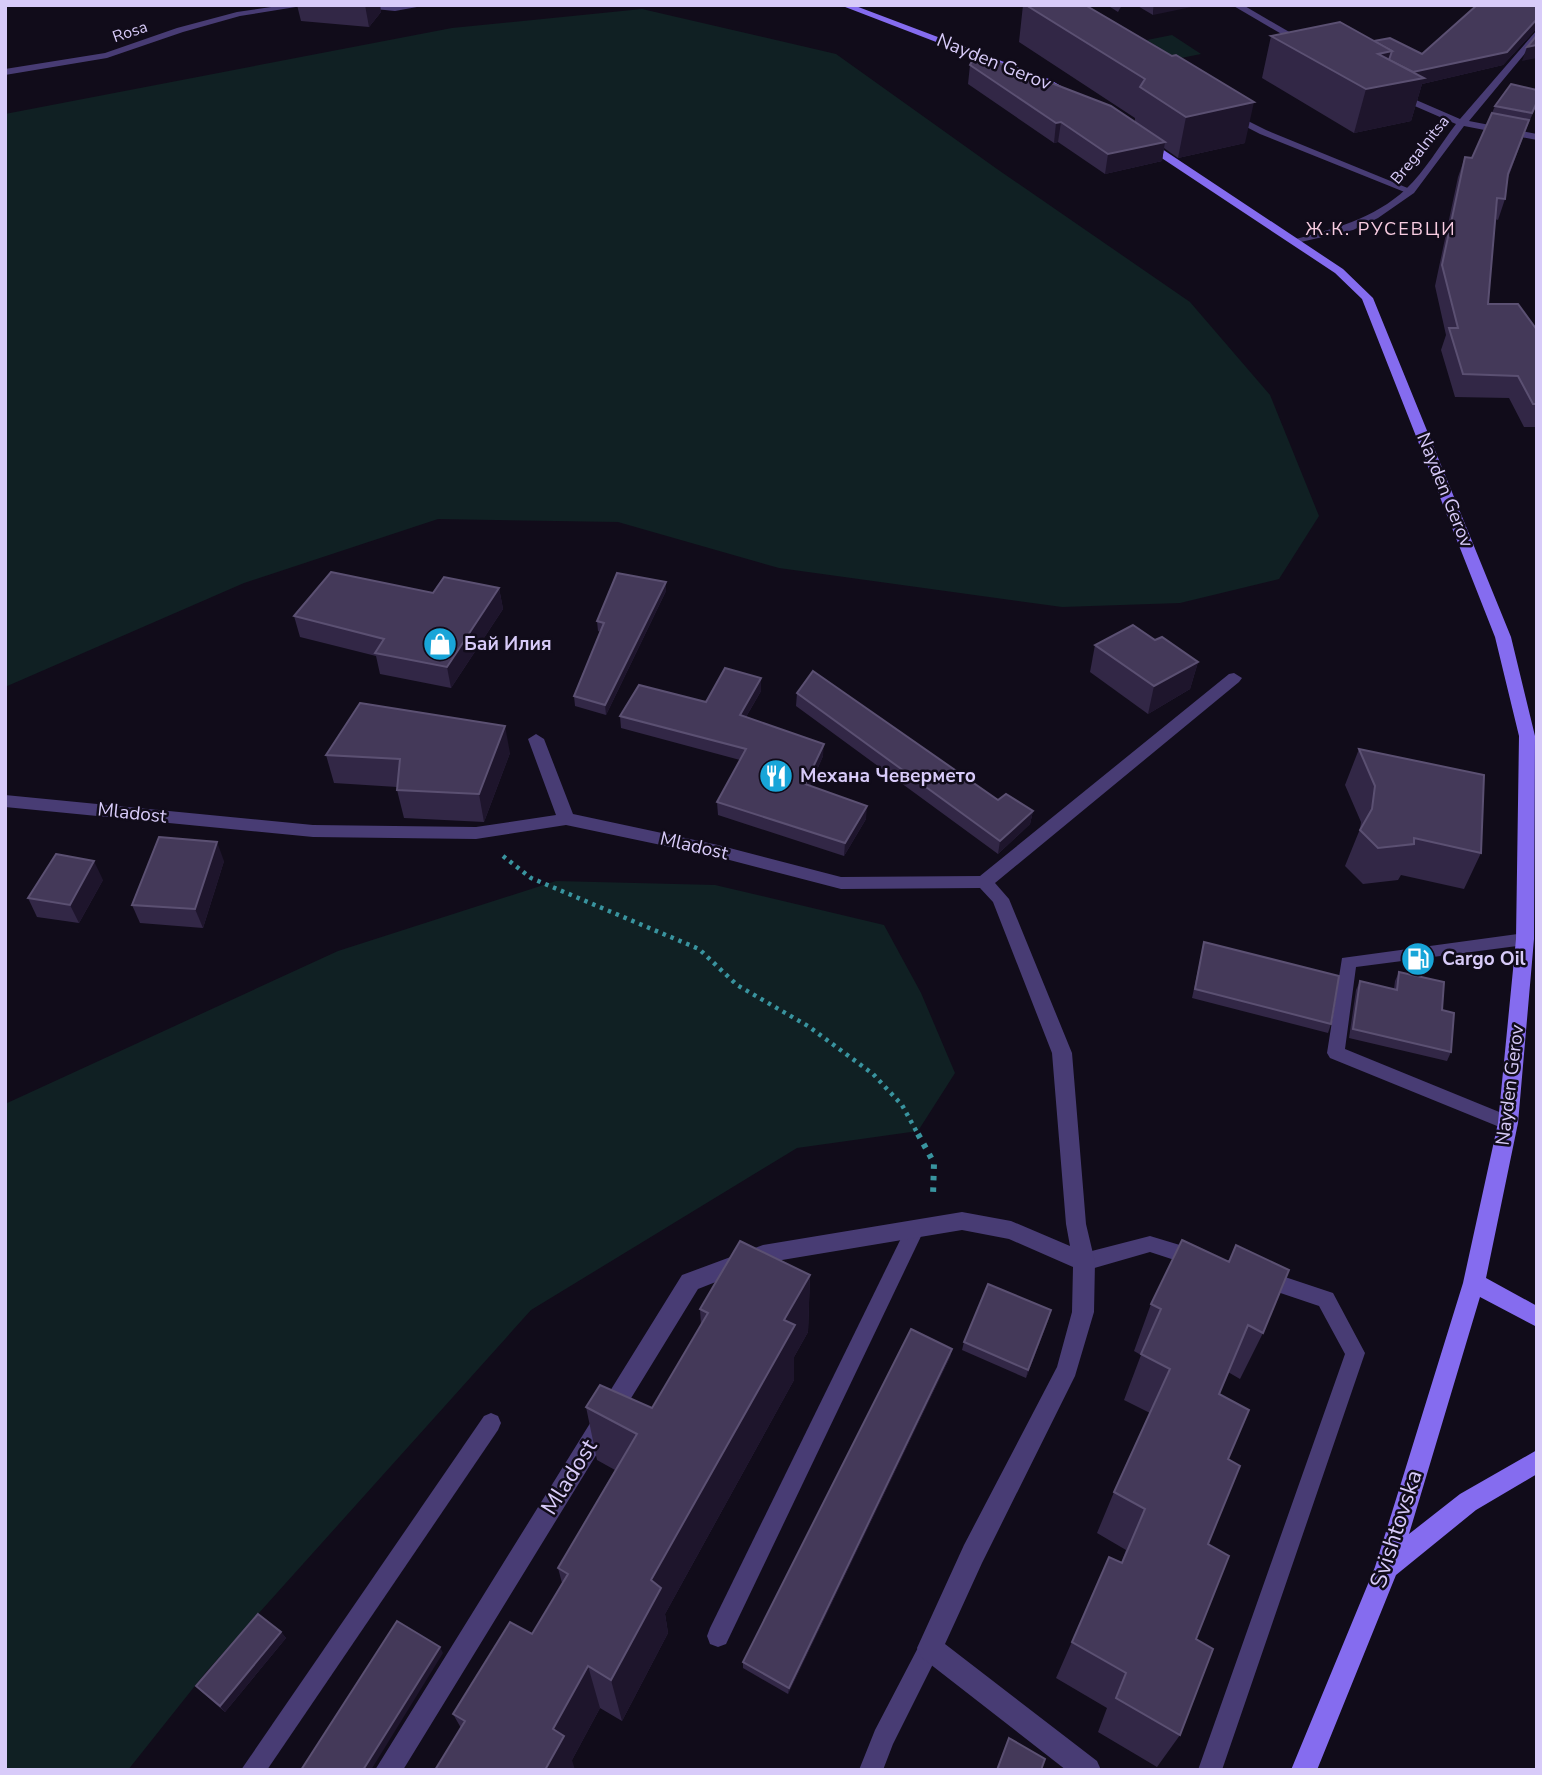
<svg xmlns="http://www.w3.org/2000/svg" width="1542" height="1775" font-family="'Nunito Sans',sans-serif">
<rect width="100%" height="100%" fill="#110c1a"/>
<g fill="#102023">
<polygon points="642,9 836,54 997,169 1190,302 1270,395 1319,516 1279,579 1180,603 1062,607 779,568 618,522 438,519 244,583 5,687 5,114 452,28"/>
<polygon points="1172,35 1201,54 1176,59 1147,40"/>
<polygon points="556,881 715,885 884,925 921,993 955,1073 918,1131 797,1148 531,1310 206,1672 128,1770 5,1770 5,1104 338,951"/>
</g>
<g fill="none" stroke-linecap="round" stroke-linejoin="round">
<polyline stroke="#39949f" stroke-width="4.5" stroke-dasharray="3.5 5" stroke-linecap="butt" points="503,856 531,878 699,949 737,985 808,1026 873,1074 902,1105 919,1136"/>
<polyline stroke="#39949f" stroke-width="6" stroke-dasharray="4.5 7" stroke-linecap="butt" points="918,1134 934,1163 933,1196"/>
<g fill="#483c74" fill-rule="evenodd">
<polygon points="285,5 308,5 240,16 183,32 107,58 5,75 5,69 105,53 177,28 237,12"/>
<polygon points="334,5 428,5 395,11"/>
<polygon points="1232,113 1266,130 1415,191 1407,193 1260,134 1229,118 1228,116"/>
<polygon points="1525,933 1531,935 1533,939 1531,943 1525,945 1356,967 1345,1049 1514,1118 1517,1123 1514,1128 1508,1131 1502,1128 1330,1058 1327,1053 1342,958"/>
<polygon points="916,1220 923,1222 925,1228 726,1644 718,1647 710,1644 707,1636 710,1628 909,1222"/>
<polygon points="1150,1236 1203,1252 1206,1258 1203,1264 1196,1267 1150,1252 1084,1271 1077,1268 1074,1262 1077,1256 1084,1253"/>
<polygon points="1264,1270 1333,1293 1365,1353 1222,1770 1198,1770 1345,1354 1319,1306 1257,1285 1254,1279 1257,1273"/>
<polygon points="491,1413 498,1416 501,1423 498,1430 267,1770 241,1770 484,1416"/>
<polygon points="930,1637 938,1640 941,1648 893,1744 883,1770 859,1770 875,1730 922,1640"/>
</g>
<g fill="#483c74" fill-rule="evenodd">
<polygon points="1232,5 1243,5 1310,44 1302,46"/>
<path d="M1537,30V39L1469,121L1537,134V140L1464,126L1414,193L1378,218L1353,230L1292,244V240C1333,229 1374,219 1406,189C1425,171 1440,145 1456,124L1394,97V93H1400L1460,119Z"/>
<polygon points="1234,673 1242,678 1239,682 995,883 1009,899 1072,1053 1086,1224 1095,1262 1094,1312 1075,1376 982,1563 945,1644 1097,1761 1101,1770 1066,1770 921,1657 917,1648 964,1545 1057,1367 1072,1312 1073,1267 1009,1239 962,1230 764,1263 698,1289 403,1770 375,1770 682,1275 763,1245 962,1212 1011,1221 1070,1246 1066,1224 1052,1053 993,902 980,888 841,889 718,857 566,825 476,839 313,837 5,807 5,795 313,825 476,827 556,815 528,739 536,734 544,739 573,814 718,845 841,877 980,876 1229,674"/>
</g>
<g fill="#856cef" fill-rule="evenodd">
<polygon points="840,5 853,5 1049,79 1071,92 1063,94 1043,83"/>
<polygon points="1139,139 1147,139 1343,269 1373,298 1511,637 1535,736 1534,939 1518,1123 1486,1278 1537,1306 1537,1327 1480,1297 1409,1534 1460,1494 1537,1450 1537,1474 1476,1510 1396,1575 1317,1770 1291,1770 1375,1567 1463,1283 1498,1123 1516,939 1519,736 1495,637 1362,299 1335,273 1139,143"/>
</g>
</g>
<g fill="#322746">
<polygon points="297,5 380,5 381,12 369,27 301,21"/>
<polygon points="1023,5 1085,5 1245,143 1178,158 1164,148 1162,161 1105,174 1058,142 1054,143 968,84 970,65 1135,122 1135,118 1019,42"/>
<polygon points="1107,5 1122,5 1118,12"/>
<polygon points="1136,5 1154,5 1153,15"/>
<polygon points="1537,5 1537,28 1503,65 1422,84 1411,121 1354,133 1262,78 1271,36 1374,41 1422,54"/>
<polygon points="1537,104 1526,129 1508,178 1505,199 1498,220 1495,219 1488,304 1537,330 1537,427 1524,427 1509,398 1455,397 1441,350 1446,335 1435,286 1458,177 1465,157 1472,158 1495,106"/>
<polygon points="499,588 503,609 451,688 380,674 376,656 300,637 294,616 433,593"/>
<polygon points="666,591 606,715 575,706 574,696 601,632 598,631 597,621"/>
<polygon points="1095,645 1198,662 1190,689 1148,714 1090,672"/>
<polygon points="761,691 746,717 823,756 810,786 866,819 844,856 718,815 717,802 740,760 621,728 620,716 706,702"/>
<polygon points="797,693 998,800 1033,811 1030,824 998,854 796,706"/>
<polygon points="1359,749 1481,853 1464,889 1401,875 1398,880 1363,884 1345,866 1360,829 1361,822 1345,785"/>
<polygon points="510,753 484,822 404,818 397,790 397,787 334,783 326,755"/>
<polygon points="224,861 203,928 140,923 132,905"/>
<polygon points="103,880 79,923 37,917 28,898"/>
<polygon points="1204,942 1331,1024 1328,1033 1192,998"/>
<polygon points="1399,972 1442,1010 1451,1052 1447,1061 1349,1038 1356,990 1360,981 1394,989 1395,981"/>
<polygon points="1182,1240 1263,1333 1240,1379 1228,1372 1219,1394 1228,1459 1208,1544 1196,1639 1180,1735 1157,1767 1098,1732 1107,1708 1056,1678 1109,1557 1121,1563 1126,1550 1097,1533 1114,1492 1150,1413 1124,1400 1141,1355 1134,1351 1151,1304"/>
<polygon points="810,1275 808,1332 794,1357 794,1380 665,1614 668,1633 622,1721 600,1708 572,1760 461,1728 453,1714 532,1634 562,1583 558,1568 615,1470 597,1460 586,1407 652,1408 701,1325 700,1309"/>
<polygon points="1049,1318 1026,1378 962,1350 964,1342"/>
<polygon points="952,1349 950,1357 788,1694 743,1668 743,1662"/>
<polygon points="281,1632 286,1638 225,1712 202,1692 196,1686"/>
</g>
<g fill="#1e152c">
<polygon points="365,5 380,5 381,12 369,27"/>
<polygon points="1154,5 1201,5 1153,15"/>
<polygon points="1537,19 1537,28 1503,65 1422,84 1411,121 1354,133 1366,89 1378,54 1392,51 1401,75"/>
<polygon points="1537,45 1537,58 1522,61 1527,47"/>
<polygon points="1254,102 1245,143 1178,158 1186,117"/>
<polygon points="1061,122 1058,142 1054,143 1056,123"/>
<polygon points="1165,142 1162,161 1105,174 1108,154"/>
<polygon points="666,582 666,591 606,715 605,705"/>
<polygon points="499,588 503,609 451,688 447,667"/>
<polygon points="1198,662 1190,689 1148,714 1154,686"/>
<polygon points="761,678 761,691 740,727 740,715"/>
<polygon points="505,726 510,753 484,822 479,794"/>
<polygon points="824,744 823,756 805,797 805,784"/>
<polygon points="867,806 866,819 844,856 845,843"/>
<polygon points="1033,811 1030,824 998,854 1000,841"/>
<polygon points="217,842 224,861 203,928 195,909"/>
<polygon points="94,861 103,880 79,923 70,905"/>
<polygon points="810,1275 808,1332 794,1357 794,1380 665,1614 668,1633 622,1721 611,1680 651,1580 784,1320"/>
<polygon points="1051,1310 1049,1318 1026,1378 1028,1370"/>
<polygon points="952,1349 950,1357 788,1694 789,1688"/>
<polygon points="281,1632 286,1638 225,1712 220,1706"/>
<polygon points="440,1647 443,1653 371,1770 363,1770"/>
<polygon points="588,1666 600,1708 572,1760 575,1770 545,1770 553,1729"/>
</g>
<g fill="#443959" stroke="#5b5072" stroke-width="2">
<polygon points="1026,5 1085,5 1172,56 1176,55 1254,102 1186,117 1140,87 1145,79"/>
<polygon points="1477,5 1537,5 1537,19 1507,52 1413,72 1389,60 1392,51 1374,41 1390,38 1422,54"/>
<polygon points="1340,22 1392,51 1378,54 1424,78 1366,89 1271,36"/>
<polygon points="1537,35 1537,45 1527,47"/>
<polygon points="976,54 1111,106 1165,142 1108,154 1061,122 1056,123 970,65"/>
<polygon points="1511,84 1537,90 1537,102 1532,113 1495,106"/>
<polygon points="1492,113 1529,120 1508,174 1505,199 1497,198 1488,304 1518,304 1537,330 1537,404 1533,404 1518,376 1463,374 1449,328 1458,328 1442,265 1465,157 1472,158"/>
<polygon points="331,572 433,593 444,577 499,588 447,667 375,653 384,639 294,616"/>
<polygon points="617,573 666,582 605,705 574,696 604,623 597,621"/>
<polygon points="1133,625 1155,640 1162,637 1198,662 1154,686 1095,645"/>
<polygon points="725,668 761,678 740,715 824,744 805,784 867,806 845,843 717,802 746,749 620,716 639,685 706,702"/>
<polygon points="813,671 998,800 1006,794 1033,811 1000,841 797,693"/>
<polygon points="360,703 505,726 479,794 397,790 400,759 326,755"/>
<polygon points="1359,749 1484,775 1481,853 1414,838 1414,844 1378,848 1360,830 1372,809 1375,786"/>
<polygon points="159,837 217,842 195,909 132,905"/>
<polygon points="56,854 94,861 70,905 28,898"/>
<polygon points="1204,942 1339,976 1331,1024 1195,989"/>
<polygon points="1399,972 1444,982 1442,1010 1454,1013 1451,1052 1353,1029 1360,981 1397,990"/>
<polygon points="1182,1240 1229,1262 1236,1245 1289,1270 1263,1333 1248,1325 1219,1394 1249,1410 1228,1459 1240,1466 1208,1544 1229,1556 1196,1639 1213,1649 1180,1735 1116,1698 1126,1673 1072,1642 1109,1557 1122,1563 1145,1509 1114,1492 1170,1369 1141,1354 1161,1309 1151,1304"/>
<polygon points="740,1241 810,1275 784,1320 795,1325 651,1580 661,1588 611,1680 588,1666 553,1729 564,1736 545,1770 435,1770 465,1721 453,1714 510,1622 532,1634 568,1574 558,1568 637,1434 586,1407 600,1385 652,1408 708,1313 700,1309"/>
<polygon points="988,1284 1051,1310 1028,1370 964,1342"/>
<polygon points="911,1329 952,1349 789,1688 743,1662"/>
<polygon points="258,1614 281,1632 220,1706 196,1686"/>
<polygon points="397,1621 440,1647 363,1770 301,1770"/>
<polygon points="1009,1738 1045,1759 1041,1770 997,1770"/>
</g>
<defs>
<g id="shop-disc" transform="scale(1.75)"><circle r="9.5" fill="#18a5d8" stroke="#110c1a"/><path d="M-5-2.5h2.3a2.7 3.5 0 0 1 5.4 0H5L5.5 6h-11ZM-1.5-2.5h3a1.5 2.3 0 0 0-3 0Z" fill="#fff"/></g>
<g id="restaurant-disc" transform="scale(1.75)"><circle r="9.5" fill="#18a5d8" stroke="#110c1a"/><path d="M-5-6h1v4h1v-4h1v4h1v-4h1v5L-1.5 .5V6h-2V.5L-5-1ZM5-6V6H3V1.5H1.5Q1.5-4 5-6Z" fill="#fff"/></g>
<g id="fuel-disc" transform="scale(1.75)"><circle r="9.5" fill="#18a5d8" stroke="#110c1a"/><path d="M-5.5-6h7V0h2V4h1.3V-2.5L3-4.5l.8-.8L6-3V5H2.5V1h-1V6h-7ZM-4.2-4.7v3.2H.2V-4.7Z" fill="#fff"/></g>
</defs>
<g fill-rule="evenodd">
<use href="#shop-disc" x="440" y="644"/>
<use href="#restaurant-disc" x="776" y="776"/>
<use href="#fuel-disc" x="1418" y="959"/>
</g>
<g text-anchor="middle" dominant-baseline="central" stroke-width="5" stroke-linejoin="round" paint-order="stroke">
<g font-size="16" fill="#d8cbf9" stroke="#110c1a">
<text transform="translate(130 32) rotate(-19)">Rosa</text>
<text transform="translate(1420 150) rotate(-51)">Bregalnitsa</text>
</g>
<g font-size="18" letter-spacing="2" fill="#f9cde2" stroke="#110c1a">
<text x="1381" y="229">Ж.К. РУСЕВЦИ</text>
</g>
<g font-size="19" fill="#d8cbf9" stroke="#110c1a">
<text transform="translate(994 62) rotate(22)">Nayden Gerov</text>
<text transform="translate(1445 490) rotate(68)">Nayden Gerov</text>
<text transform="translate(132 813) rotate(6)">Mladost</text>
<text transform="translate(694 846) rotate(13)">Mladost</text>
<text transform="translate(1510 1085) rotate(-83)">Nayden Gerov</text>
</g>
<g font-size="19" font-weight="bold" fill="#d8cbf9" stroke="#110c1a" text-anchor="start">
<text x="464" y="644">Бай Илия</text>
<text x="800" y="776">Механа Чевермето</text>
<text x="1442" y="959">Cargo Oil</text>
</g>
<g font-size="23" fill="#d8cbf9" stroke="#110c1a">
<text transform="translate(569 1477) rotate(-58)">Mladost</text>
<text transform="translate(1396 1529) rotate(-72)">Svishtovska</text>
</g>
</g>
<rect width="1542" height="1775" fill="none" stroke="#d8cbf9" stroke-width="14"/>
</svg>
